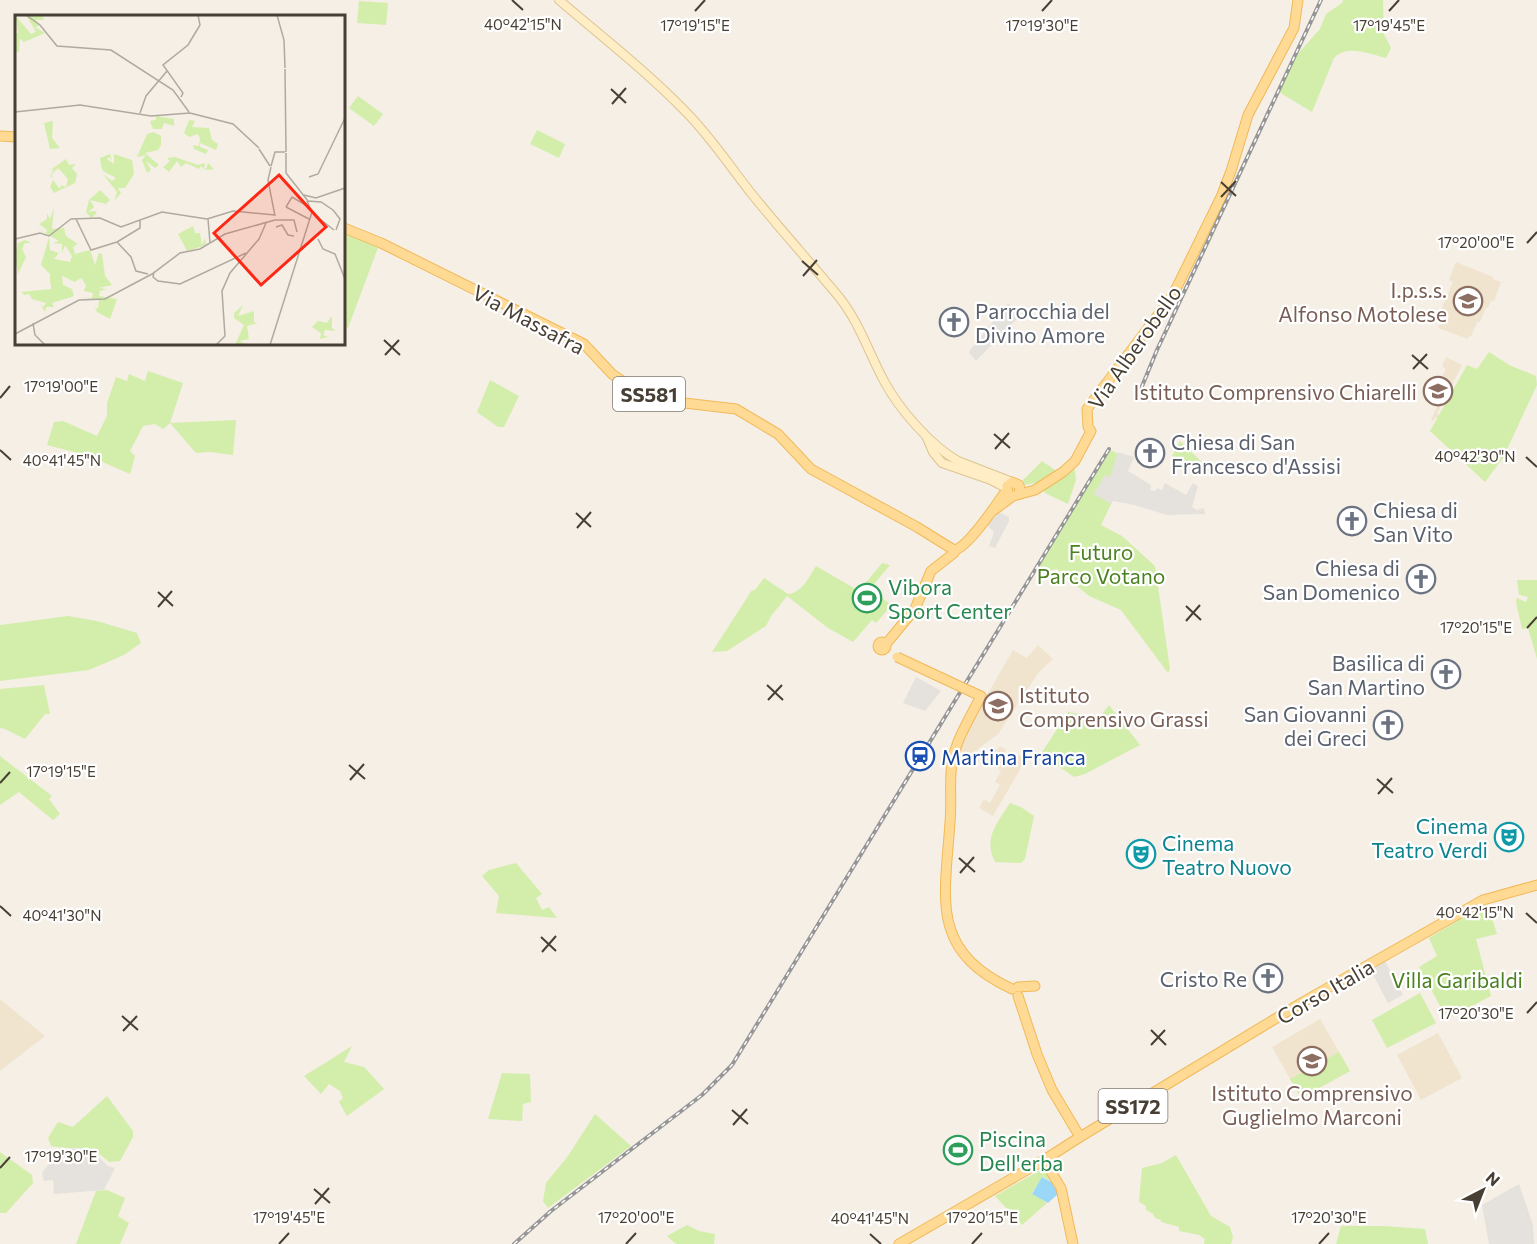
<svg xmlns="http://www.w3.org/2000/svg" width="1537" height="1244" font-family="Commissioner,sans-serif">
<rect width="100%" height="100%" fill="#f5efe6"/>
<g fill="#f0e4ce">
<polygon points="1456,262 1493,277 1493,279 1501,282 1494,301 1491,301 1488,308 1486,307 1480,322 1477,322 1471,336 1469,336 1468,339 1438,328 1440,323 1436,322 1453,282 1449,280"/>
<polygon points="1446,357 1462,365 1437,414 1439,415 1437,418 1435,418 1433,421 1431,420 1438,405 1425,396 1436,379 1440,380 1446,369 1442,366"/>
<polygon points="1038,645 1053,659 1039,672 998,734 962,761 957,758 959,747 967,735 965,733 1013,650 1027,658"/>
<polygon points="1000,746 1006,750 1004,754 1012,759 1019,755 1026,759 993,816 979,808 984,799 990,803 1000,785 995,782 1001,771 994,763 987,760 994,748 997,750"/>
<polygon points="0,999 45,1036 0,1071"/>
<polygon points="1320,1019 1350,1071 1301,1098 1272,1047"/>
<polygon points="1438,1033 1462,1078 1421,1100 1397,1055"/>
</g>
<g fill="#d3eeaa">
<path d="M1343,0H1383L1384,34L1391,48L1386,58C1369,54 1348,44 1334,58L1312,112L1279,92L1295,57L1320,29L1326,14L1342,3Z"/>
<polygon points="359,1 388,3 386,25 357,23"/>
<polygon points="358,96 383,114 374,126 349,108"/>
<polygon points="537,130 565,144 559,158 530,144"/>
<polygon points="344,229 379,245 348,328 344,326"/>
<polygon points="1489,352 1509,365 1536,376 1537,385 1503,458 1485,482 1430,431 1467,365 1477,369"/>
<polygon points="148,371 183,383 170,423 236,420 233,455 210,452 196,453 170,423 163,429 155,424 143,426 130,451 135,456 130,474 89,456 47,445 54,422 63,421 97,436 107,416 107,403 116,377 127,381 129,374 145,381"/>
<polygon points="490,380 519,396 504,427 498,427 477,412"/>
<polygon points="1180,441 1210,470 1205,475 1172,456"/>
<polygon points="1109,449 1122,456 1114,498 1101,525 1122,536 1155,566 1170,669 1168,673 1121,610 1089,596 1057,569 1042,573 1037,570"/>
<polygon points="1042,461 1058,472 1041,482 1025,485 1023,480"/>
<polygon points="1074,465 1076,480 1068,504 1045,493 1042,487"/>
<path d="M882,563L890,565L869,590L892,605L876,623L872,620L853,642L828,628L787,596L771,616L766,626L727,651L712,652L752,590L754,591L764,578L788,594C802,593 809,577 816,566L859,591Z"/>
<polygon points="1517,580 1537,580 1537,659 1528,628 1522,629 1516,602 1517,598 1526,602 1528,597 1519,595"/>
<polygon points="68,616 97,621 137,633 141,643 124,655 89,670 0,681 0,625"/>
<polygon points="44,685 50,714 45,714 25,739 5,729 0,728 0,689"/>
<polygon points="1109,705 1140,745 1085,774 1074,777 1041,754 1068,712 1100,717"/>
<polygon points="0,756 52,796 49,799 60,814 53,820 19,792 0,805"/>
<path d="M1010,803L1021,807L1034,816L1025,859L1021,863L995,862C983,838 997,823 1010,803Z"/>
<polygon points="516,863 542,894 536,898 542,910 549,907 557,918 496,913 499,896 482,876 489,870"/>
<polygon points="1487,903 1497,934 1476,939 1491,996 1447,1019 1419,967 1437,956 1429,938"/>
<polygon points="1420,993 1436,1023 1387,1048 1372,1020"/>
<polygon points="352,1046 344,1062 364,1067 384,1089 347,1116 339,1102 343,1098 340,1091 329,1084 321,1094 304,1076"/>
<polygon points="1339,1052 1350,1071 1301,1098 1290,1079"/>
<polygon points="502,1073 530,1074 531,1102 523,1104 522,1121 488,1119"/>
<path d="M107,1096L133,1131V1137L120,1161L109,1162C86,1140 78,1152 51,1146L48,1138L58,1122L73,1127Z"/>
<polygon points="595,1114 631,1146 548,1208 543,1201 546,1183 568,1156"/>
<polygon points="0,1152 32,1175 33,1183 6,1213 0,1213"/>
<polygon points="1176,1155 1211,1216 1230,1227 1233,1237 1231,1244 1204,1244 1205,1239 1199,1235 1179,1231 1179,1227 1161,1222 1161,1220 1155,1218 1153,1214 1146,1210 1146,1206 1139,1202 1142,1168 1162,1163"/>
<polygon points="1042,1169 1046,1169 1054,1183 1043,1177 1032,1193 1047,1203 1022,1225 995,1196"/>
<polygon points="107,1190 125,1198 118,1216 129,1223 120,1244 76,1244 96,1191"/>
<polygon points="687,1225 699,1231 715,1234 714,1244 676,1244 667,1236"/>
<polygon points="1341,1226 1384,1226 1425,1229 1428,1244 1336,1244"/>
</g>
<g fill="#e5e2de">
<polygon points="1008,303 1021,315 976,361 969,353 970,350"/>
<polygon points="1118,452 1134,457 1128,471 1151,485 1150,490 1155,491 1157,488 1162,490 1165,483 1186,495 1193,483 1198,486 1192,507 1197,510 1204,508 1205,514 1167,515 1134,505 1113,501 1111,504 1094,494 1105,475 1110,477"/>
<polygon points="999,512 1009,517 1009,521 995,548 989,546 994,532 987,525"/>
<polygon points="916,677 941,691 925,711 903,703"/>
<polygon points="1384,959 1403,995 1388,1003 1369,967"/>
<polygon points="89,1148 108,1166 115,1168 104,1190 54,1194 53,1180 44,1181 42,1173 51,1161 64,1158 67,1149"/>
<polygon points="1519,1184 1533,1225 1534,1244 1489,1244 1482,1205"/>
</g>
<polygon fill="#9bd8f8" points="1042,1177 1055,1184 1059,1193 1048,1203 1032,1194"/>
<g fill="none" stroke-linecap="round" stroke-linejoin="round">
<g stroke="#ddc492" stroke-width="10">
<g id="secondary">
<path d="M559,0C601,36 646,71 685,111C710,136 729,165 751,193C779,228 810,262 839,297C859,322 869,353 884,381C899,409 930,445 958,461L1012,482"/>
<polyline points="927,438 933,452 942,463 991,480 1006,488"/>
</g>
</g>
<g stroke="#f1b958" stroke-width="11">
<g id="primary">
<polyline points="0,136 16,137"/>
<polyline points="344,228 381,243 584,344 612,374 633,388 667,401 736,409 778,434 811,469 917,527 954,550"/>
<polyline points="1008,494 1007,486 1012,482 1019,485 1020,490 1018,494"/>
<polyline points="994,510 1013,496 1035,490 1063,472 1075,461 1091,431 1088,427 1087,409 1173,295 1221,197 1231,171 1248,115 1294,28 1298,0"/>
<circle cx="882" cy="646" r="4"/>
<path d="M886,644L915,609L931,571L954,553L955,550C969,546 996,505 1006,491"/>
<path d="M972,692L981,696C970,718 956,739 952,763C949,782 952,802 950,822C945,899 929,950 1012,989"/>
<polyline points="1018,987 1035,986"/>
<polyline points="1018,996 1037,1054 1052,1090 1080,1137"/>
<polyline points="1044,1160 1061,1188 1073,1244"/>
<polyline points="899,1244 1044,1160 1080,1137 1303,1002 1483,900 1537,885"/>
</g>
</g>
<use href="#secondary" stroke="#ffedc6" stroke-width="8"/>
<use href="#primary" stroke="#ffda95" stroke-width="9"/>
<g stroke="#969696" stroke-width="4">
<g id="rail">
<polyline points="1138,396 1157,350 1321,0"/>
<polyline points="514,1244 551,1211 702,1095 732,1065 1109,449"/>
</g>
</g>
<use href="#rail" stroke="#fff" stroke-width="1.5" stroke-dasharray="4.5" stroke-linecap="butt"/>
<g stroke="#f1b958" stroke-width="11" stroke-linecap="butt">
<polyline id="primary-bridge" points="897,657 972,692"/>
</g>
<use href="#primary-bridge" stroke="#ffda95" stroke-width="9"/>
</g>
<path fill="none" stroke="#483f34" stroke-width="2" d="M512,0L523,10M695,11L705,0M1042,11L1052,0M1389,11L1399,0M611,89L626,103M612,104L626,88M1221,182L1236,196M1221,197L1236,181M1527,243L1537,232M802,261L818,275M803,276L817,260M384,340L400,355M385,355L399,340M1412,355L1428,369M1413,369L1427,354M0,398L10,386M994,434L1010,448M995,449L1009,433M0,450L11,460M1526,457L1537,467M576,513L591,527M577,528L591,512M158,592L173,606M1186,606L1201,620M158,607L172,591M1186,621L1200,605M1527,628L1537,617M767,685L783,700M768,700L782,685M349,765L365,779M1377,779L1393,793M350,780L364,764M0,783L10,772M1378,794L1392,778M959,858L975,872M960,873L974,857M0,906L11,916M1526,913L1537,923M541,937L556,951M542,952L556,936M1527,1013L1537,1002M122,1016L138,1030M1151,1030L1166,1045M123,1031L137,1016M1151,1045L1165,1030M732,1110L748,1124M733,1125L747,1109M0,1168L10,1157M314,1189L330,1203M315,1204L329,1188M870,1234L881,1244M279,1244L289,1233M626,1244L636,1233M972,1244L982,1233M1319,1244L1329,1233"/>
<defs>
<g id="school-ring" transform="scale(1.5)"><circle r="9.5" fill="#fff" stroke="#8d6e63" stroke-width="1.5"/><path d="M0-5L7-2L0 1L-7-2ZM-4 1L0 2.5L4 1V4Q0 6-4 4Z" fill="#8d6e63"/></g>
<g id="church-ring" transform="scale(1.5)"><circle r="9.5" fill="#fff" stroke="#6b7280" stroke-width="1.5"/><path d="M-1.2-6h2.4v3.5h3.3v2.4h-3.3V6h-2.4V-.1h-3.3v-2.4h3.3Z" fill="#6b7280"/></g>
<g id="stadium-ring" transform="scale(1.5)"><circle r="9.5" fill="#fff" stroke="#2e9e5b" stroke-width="1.5"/><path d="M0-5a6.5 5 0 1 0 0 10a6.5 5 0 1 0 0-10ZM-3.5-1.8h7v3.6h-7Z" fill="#2e9e5b"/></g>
<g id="station-ring" transform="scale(1.5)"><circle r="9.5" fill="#fff" stroke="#1a4fb4" stroke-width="1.5"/><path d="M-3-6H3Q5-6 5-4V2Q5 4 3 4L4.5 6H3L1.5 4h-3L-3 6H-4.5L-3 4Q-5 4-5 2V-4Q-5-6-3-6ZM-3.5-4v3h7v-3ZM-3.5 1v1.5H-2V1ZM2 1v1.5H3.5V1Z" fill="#1a4fb4"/></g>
<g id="theatre-ring" transform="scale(1.5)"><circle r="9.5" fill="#fff" stroke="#0f9aa8" stroke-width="1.5"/><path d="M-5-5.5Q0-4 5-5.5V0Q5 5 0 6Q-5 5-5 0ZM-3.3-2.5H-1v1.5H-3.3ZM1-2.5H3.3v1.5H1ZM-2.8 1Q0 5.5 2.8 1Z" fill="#0f9aa8"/></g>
</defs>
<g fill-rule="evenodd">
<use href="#school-ring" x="1468" y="301"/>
<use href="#church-ring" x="954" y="322"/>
<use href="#school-ring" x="1438" y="391"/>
<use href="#church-ring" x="1150" y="453"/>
<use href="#church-ring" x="1352" y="521"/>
<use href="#church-ring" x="1421" y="579"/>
<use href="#stadium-ring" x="867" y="598"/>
<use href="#church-ring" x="1446" y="674"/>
<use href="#school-ring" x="998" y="706"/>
<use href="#church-ring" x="1388" y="725"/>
<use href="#station-ring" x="920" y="756"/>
<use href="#theatre-ring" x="1509" y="837"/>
<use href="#theatre-ring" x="1141" y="854"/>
<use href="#church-ring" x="1268" y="978"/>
<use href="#school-ring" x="1312" y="1061"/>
<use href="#stadium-ring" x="958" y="1150"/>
</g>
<g text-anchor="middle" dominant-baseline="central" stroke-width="4.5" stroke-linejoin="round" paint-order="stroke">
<g fill="#fff" stroke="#7f7971" stroke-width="1.5">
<rect x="613" y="377" width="72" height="34" rx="4.5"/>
<rect x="1098.5" y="1089" width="69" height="34" rx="4.5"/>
</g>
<g font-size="20" font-weight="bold" fill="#483f34">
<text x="649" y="394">SS581</text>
<text x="1133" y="1106">SS172</text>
</g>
<g font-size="21" fill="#785e54" stroke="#fff" text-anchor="end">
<text x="1447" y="289">I.p.s.s.<tspan x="1447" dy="24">Alfonso Motolese</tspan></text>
<text x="1417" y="391">Istituto Comprensivo Chiarelli</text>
<text x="1019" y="694" text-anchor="start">Istituto<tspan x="1019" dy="24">Comprensivo Grassi</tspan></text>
<text x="1312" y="1092" text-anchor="middle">Istituto Comprensivo<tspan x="1312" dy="24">Guglielmo Marconi</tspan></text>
</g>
<g font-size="21" fill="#5b616d" stroke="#fff" text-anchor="end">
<text x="975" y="310" text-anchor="start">Parrocchia del<tspan x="975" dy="24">Divino Amore</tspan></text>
<text x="1171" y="441" text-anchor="start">Chiesa di San<tspan x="1171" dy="24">Francesco d'Assisi</tspan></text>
<text x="1373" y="509" text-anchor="start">Chiesa di<tspan x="1373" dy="24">San Vito</tspan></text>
<text x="1400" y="567">Chiesa di<tspan x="1400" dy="24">San Domenico</tspan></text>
<text x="1425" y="662">Basilica di<tspan x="1425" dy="24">San Martino</tspan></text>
<text x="1367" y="713">San Giovanni<tspan x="1367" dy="24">dei Greci</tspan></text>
<text x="1247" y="978">Cristo Re</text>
</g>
<g font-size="21" fill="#483f34" stroke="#fff">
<text transform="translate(529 319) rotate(28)">Via Massafra</text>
<text transform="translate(1134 347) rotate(-55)">Via Alberobello</text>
<text transform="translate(1325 991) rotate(-30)">Corso Italia</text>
</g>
<g font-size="21" fill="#4b8121" stroke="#fff">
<text x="1101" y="551">Futuro<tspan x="1101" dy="24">Parco Votano</tspan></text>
<text x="1457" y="979">Villa Garibaldi</text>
</g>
<g font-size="21" fill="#27864d" stroke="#fff" text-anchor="start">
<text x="888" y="586">Vibora<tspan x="888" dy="24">Sport Center</tspan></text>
<text x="979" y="1138">Piscina<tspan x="979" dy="24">Dell'erba</tspan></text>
</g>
<g font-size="21" fill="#164399" stroke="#fff" text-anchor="start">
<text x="941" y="756">Martina Franca</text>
</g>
<g font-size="21" fill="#0d838f" stroke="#fff" text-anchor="end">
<text x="1488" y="825">Cinema<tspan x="1488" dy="24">Teatro Verdi</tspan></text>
<text x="1162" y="842" text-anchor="start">Cinema<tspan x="1162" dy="24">Teatro Nuovo</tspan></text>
</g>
</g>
<g transform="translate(15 15)">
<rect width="330" height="330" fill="#f5efe6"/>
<path d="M0,0L16,19L21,17L11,0H27L29,5H21L24,11L20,12L30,18L9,27L5,24L4,37H0V18H3ZM141,101L159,104V111L149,108L147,114H138L135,106L141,105ZM174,105L180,106L177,112L194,113L197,125L203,129L201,135L185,128V132L193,135L191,139L179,134L178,130L184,131L185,124L183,119L174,122L169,118ZM38,106L37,123L45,133L35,134L29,108ZM139,117L146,121V130L143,135L130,138L144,150L140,153L131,146L136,155L132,158L127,145L131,140L122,142L132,119ZM95,139L97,145L94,142L92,144L99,149V139L117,145L119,159L110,173H103L106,178L99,186L102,177L88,159L97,166L101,163L88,156L86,150L85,143ZM160,142L183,150L190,148L189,153L191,154L193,148L199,154L193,155L189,154L186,151L184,154L171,148L166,152L162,146L154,157L148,152L155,146L152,143ZM51,144L54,150L61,149L57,153L62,159L60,168L39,178L35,172L38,165L45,174L46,170L51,172L53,164L43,153L36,160L39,163L35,161L39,154L34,156ZM85,175L95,185L91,189L75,185L79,192L73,197L80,196L82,198L76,203L71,197L74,185ZM39,193L37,214L49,213L51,221L63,229L58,231L62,232H58L60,239L75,235L80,250L84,238L87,239L90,261L97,270L84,273L92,274L85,276L84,281L102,284L95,304L82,297L80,292L83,294L84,285L66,282L77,283L78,278L69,276L71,270L66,263L60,267L47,261L48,270L57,274L59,281L37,288L39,292H31L30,297L25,289L28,292L31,288L17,284L14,279L18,278L10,280L6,277L36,274V268L46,261L35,269V259L26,250L34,222L35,235L44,238L39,244L55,247L57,241L50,230L47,238V229L38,228L44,226L18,211L31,218L32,215L24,209L32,204V198L35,204ZM178,211L180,218H185L187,230L190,223L191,230L172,236L163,219ZM10,225L16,228H10L7,234L11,242L3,259L0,240L3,228ZM228,290L223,301L239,296V307L243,308L232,311L234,324L224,326L233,330H220L229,310L219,303V298ZM316,302H317V313L321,316L310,315L308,320L313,322L305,324L306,318L297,312L303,306L312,308Z" fill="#d3eeaa"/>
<path fill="none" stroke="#b0a99f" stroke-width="1.5" d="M11,0L25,10L42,31L96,35L158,75L174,97M262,0L269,25L270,53M270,54L271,137M166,82L168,78L148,50L173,30L185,10L183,0M0,97L65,90L136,101L175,98M125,98L131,81L152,56M175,98L218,109L244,133M244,134L255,151M271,138V158L293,186M256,151L260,137H270M256,152L253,165L260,201M294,162L303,159L330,103M289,180L301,183L330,173M293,186L306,187L318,195L325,204L321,215M271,192L277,182L294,192M271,192L294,204M301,201L319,215M61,204L76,235L102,227L125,213V205M192,204L218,196L260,200M193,204L195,228M260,205H279L282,217M261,212L267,210L273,220L279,221M0,224L25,218L34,221L56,204L85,203L106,212L147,197L192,204M303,224L308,234L320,239L330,264M102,227L116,242L121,256L133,259M139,257L138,262L143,266L165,269L231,238M18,308L20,320L30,330M0,319L64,285L90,284L137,259L165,238L185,234L210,219L260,205M201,330L210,321L207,276L215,258L244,224L251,208M255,330L297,197L292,186"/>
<path fill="#ff2713" fill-opacity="0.15" stroke="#ff2713" stroke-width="3" d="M264,160L311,212L246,270L199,218Z"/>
<rect width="330" height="330" fill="none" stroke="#483f34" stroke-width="3"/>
</g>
<g font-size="15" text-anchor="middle" fill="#483f34" stroke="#fff" stroke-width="4.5" stroke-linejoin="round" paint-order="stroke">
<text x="523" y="30">40°42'15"N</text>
<text x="695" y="31">17°19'15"E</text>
<text x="1042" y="31">17°19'30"E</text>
<text x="1389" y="31">17°19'45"E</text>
<text x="1476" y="248">17°20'00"E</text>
<text x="61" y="392">17°19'00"E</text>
<text x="1475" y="462">40°42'30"N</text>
<text x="62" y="466">40°41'45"N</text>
<text x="1476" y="633">17°20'15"E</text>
<text x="61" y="777">17°19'15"E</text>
<text x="1475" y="918">40°42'15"N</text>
<text x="62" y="921">40°41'30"N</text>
<text x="1476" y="1019">17°20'30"E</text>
<text x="61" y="1162">17°19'30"E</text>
<text x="289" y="1223">17°19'45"E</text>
<text x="636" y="1223">17°20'00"E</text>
<text x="982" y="1223">17°20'15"E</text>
<text x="1329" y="1223">17°20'30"E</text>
<text x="870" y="1224">40°41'45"N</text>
</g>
<g transform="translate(1483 1190) rotate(42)" stroke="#ffffff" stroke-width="4.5" paint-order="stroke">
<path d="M0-4.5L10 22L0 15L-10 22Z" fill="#483f34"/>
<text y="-9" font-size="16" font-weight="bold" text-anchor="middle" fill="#483f34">N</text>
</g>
</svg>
